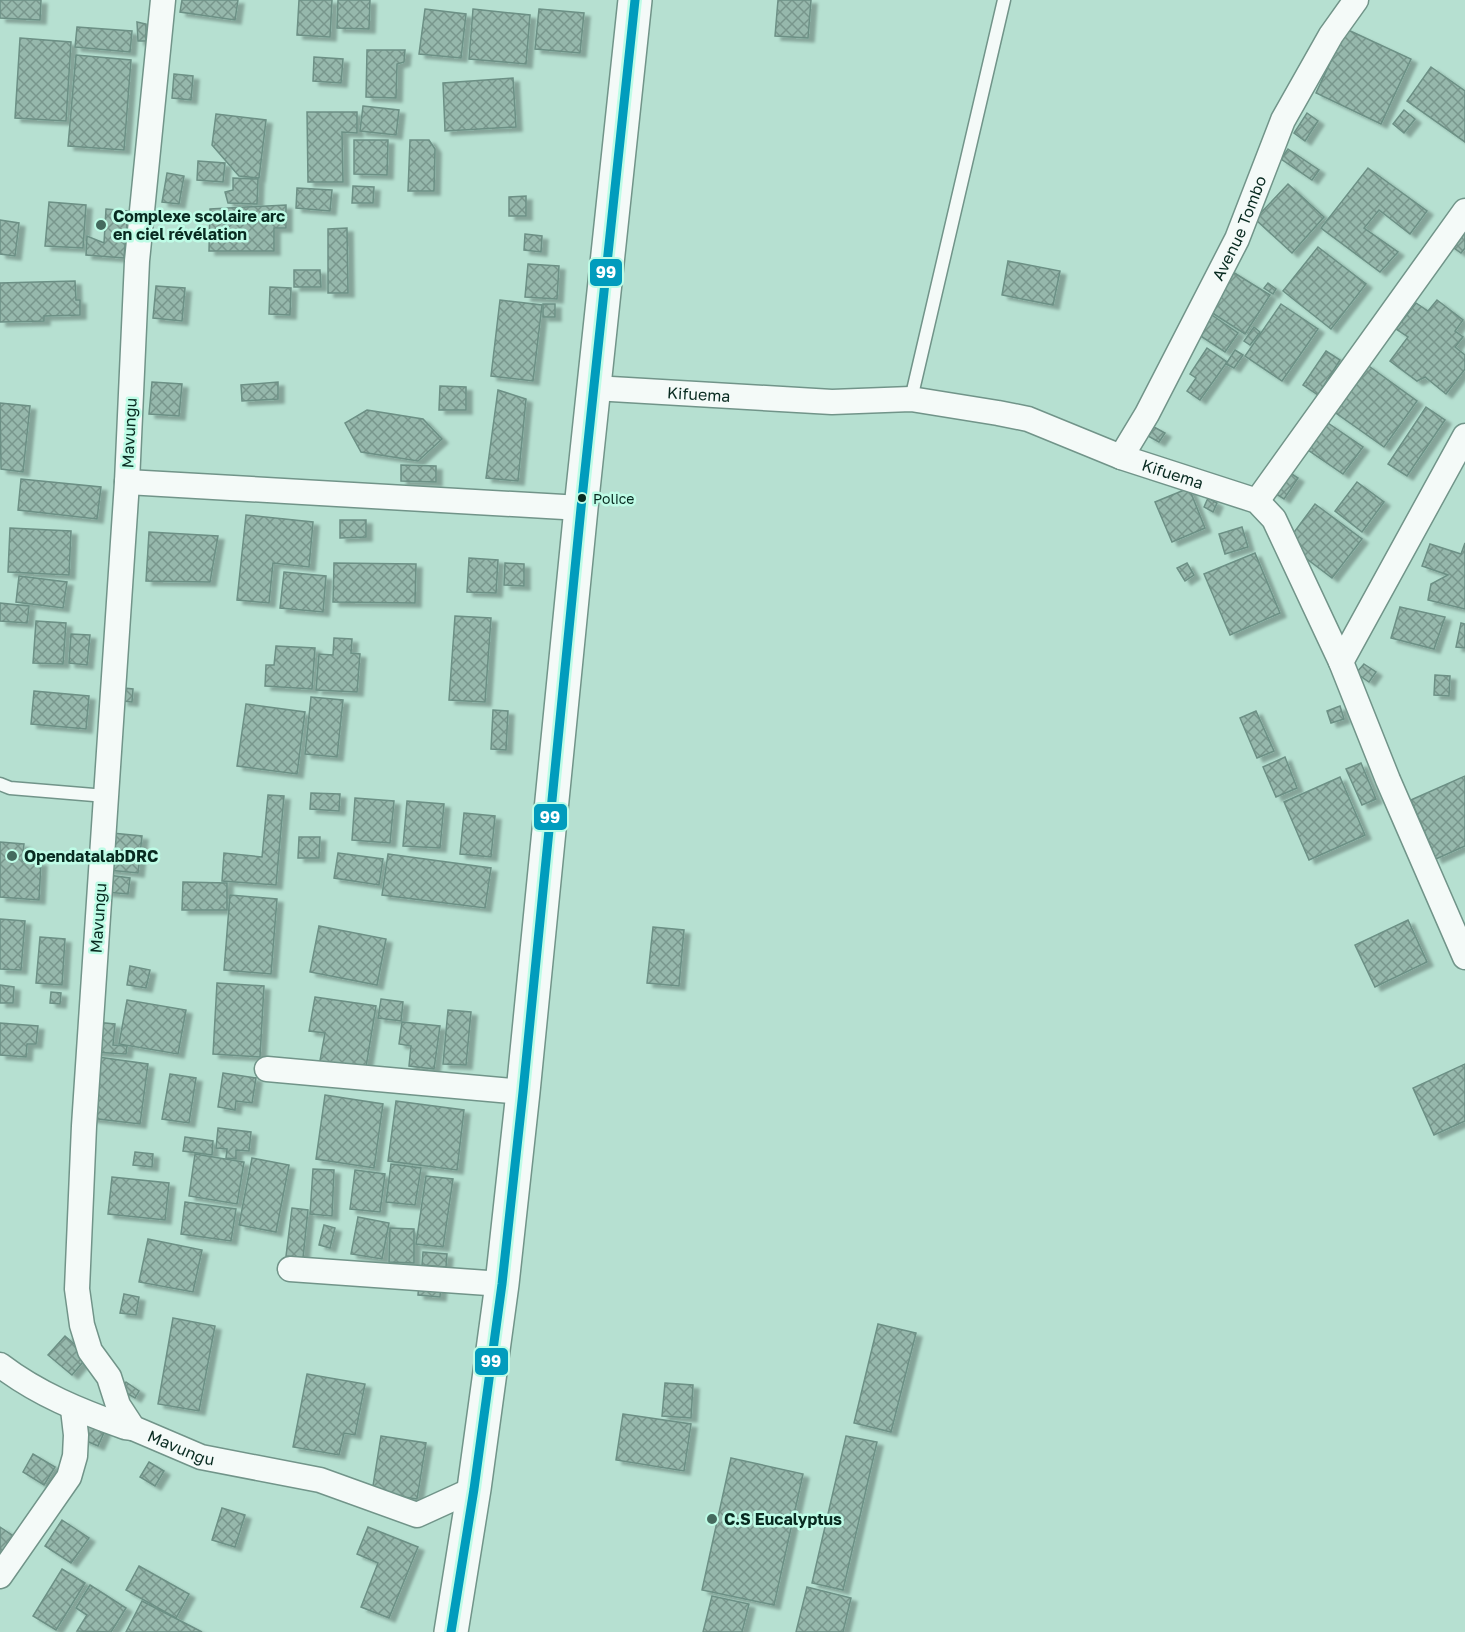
<svg xmlns="http://www.w3.org/2000/svg" width="1465" height="1632" font-family="'Golos Text',sans-serif">
<defs>
<pattern id="building-cross-hatch" width="8" height="8" patternUnits="userSpaceOnUse" patternTransform="scale(1.5)"><rect width="8" height="8" fill="#96b8ac"/><path d="M0 0l8 8M0 8l8-8" fill="none" stroke="#78968c"/></pattern>
<filter id="shadow"><feDropShadow dx="6" dy="4" stdDeviation="1.5" flood-color="#0004"/></filter>
</defs>
<rect width="100%" height="100%" fill="#b6e0d1"/>
<g fill="url(#building-cross-hatch)" stroke="#6c9085" stroke-width="1.5" filter="url(#shadow)">
<polygon points="0,0 41,0 40,20 0,18"/>
<polygon points="182,0 238,0 235,20 180,12"/>
<polygon points="299,0 332,0 330,37 297,35"/>
<polygon points="338,0 370,0 369,29 337,28"/>
<polygon points="778,0 811,0 808,38 775,36"/>
<polygon points="425,9 466,14 461,58 419,54"/>
<polygon points="473,9 530,15 526,64 469,59"/>
<polygon points="539,9 584,13 580,53 535,49"/>
<polygon points="137,22 146,24 146,41 138,41"/>
<polygon points="77,27 132,31 130,52 75,47"/>
<polygon points="1346,29 1411,59 1381,124 1316,93"/>
<polygon points="20,38 71,42 66,121 15,118"/>
<polygon points="367,50 405,50 404,62 397,64 396,98 366,97"/>
<polygon points="76,55 131,60 124,150 68,146"/>
<polygon points="314,57 343,59 341,83 313,81"/>
<polygon points="1431,67 1465,91 1465,142 1407,101"/>
<polygon points="174,74 193,76 191,100 172,98"/>
<polygon points="513,78 516,127 445,131 443,83"/>
<polygon points="363,106 399,110 396,135 360,131"/>
<polygon points="1404,110 1415,119 1404,133 1393,124"/>
<polygon points="307,112 357,112 357,133 342,132 343,182 308,182"/>
<polygon points="1307,113 1318,121 1305,141 1294,133"/>
<polygon points="216,114 266,120 259,178 239,176 212,145"/>
<polygon points="354,140 388,140 387,175 354,174"/>
<polygon points="410,140 429,140 435,149 434,191 408,191"/>
<polygon points="1288,149 1319,170 1312,180 1281,159"/>
<polygon points="198,161 225,163 223,182 197,180"/>
<polygon points="1368,168 1427,211 1410,234 1379,210 1364,228 1398,252 1380,272 1321,228"/>
<polygon points="167,173 184,176 179,204 162,202"/>
<polygon points="233,178 258,179 257,204 228,203 225,192 233,190"/>
<polygon points="1288,184 1324,217 1292,253 1255,219"/>
<polygon points="353,186 374,187 373,203 352,203"/>
<polygon points="297,188 332,190 330,211 296,208"/>
<polygon points="526,196 526,216 509,216 509,197"/>
<polygon points="49,202 86,205 83,248 45,246"/>
<polygon points="286,205 286,228 274,228 274,251 209,251 210,209"/>
<polygon points="106,209 128,211 124,258 86,255 87,236 104,243"/>
<polygon points="0,220 19,223 15,256 0,254"/>
<polygon points="1465,221 1465,248 1461,253 1447,243"/>
<polygon points="347,228 348,293 328,293 328,229"/>
<polygon points="525,234 542,236 541,252 524,250"/>
<polygon points="1318,247 1366,284 1331,329 1283,291"/>
<polygon points="1008,261 1060,271 1053,305 1002,295"/>
<polygon points="528,264 559,266 557,299 525,297"/>
<polygon points="1228,269 1270,295 1245,334 1203,307"/>
<polygon points="294,270 320,270 321,287 294,287"/>
<polygon points="75,281 76,300 80,300 80,315 44,316 44,321 0,322 0,283"/>
<polygon points="1268,283 1276,289 1273,294 1264,288"/>
<polygon points="156,286 185,288 182,321 153,318"/>
<polygon points="270,287 291,288 290,315 269,314"/>
<polygon points="500,300 542,305 533,381 491,376"/>
<polygon points="1437,300 1463,320 1455,331 1463,337 1455,347 1465,355 1465,369 1446,394 1425,377 1417,381 1390,361 1408,337 1396,329 1416,303 1428,311"/>
<rect x="543" y="304" width="12" height="13"/>
<polygon points="1281,304 1318,329 1282,381 1245,356"/>
<polygon points="1206,311 1238,333 1225,352 1193,331"/>
<polygon points="1254,327 1260,332 1250,345 1244,341"/>
<polygon points="1207,348 1227,362 1200,400 1187,391 1196,378 1190,374"/>
<polygon points="1235,350 1243,355 1234,368 1226,364"/>
<polygon points="1326,351 1340,360 1318,395 1303,385"/>
<polygon points="1366,364 1417,401 1384,447 1333,411"/>
<polygon points="152,382 182,384 179,416 149,414"/>
<polygon points="278,382 278,399 242,401 241,385"/>
<polygon points="440,386 466,387 466,410 439,410"/>
<polygon points="498,390 526,399 518,481 486,478"/>
<polygon points="0,403 30,406 23,472 1,469"/>
<polygon points="1426,407 1445,420 1407,476 1388,464"/>
<polygon points="367,410 423,419 442,439 418,461 361,452 345,423"/>
<polygon points="1328,423 1363,447 1343,474 1308,450"/>
<polygon points="1154,427 1165,433 1159,442 1148,436"/>
<polygon points="401,465 436,466 436,482 401,481"/>
<polygon points="1284,469 1298,478 1284,499 1270,490"/>
<polygon points="21,479 101,487 97,519 18,510"/>
<polygon points="1357,482 1384,502 1362,532 1335,511"/>
<polygon points="1189,488 1205,528 1172,542 1155,502"/>
<polygon points="1208,498 1217,503 1213,512 1204,507"/>
<polygon points="1315,504 1362,539 1332,578 1286,543"/>
<polygon points="246,515 313,522 309,567 273,563 269,603 237,600"/>
<polygon points="340,520 366,520 366,537 340,538"/>
<polygon points="1242,527 1248,547 1225,554 1219,534"/>
<polygon points="10,528 71,531 69,575 8,572"/>
<polygon points="149,532 218,536 210,582 146,581"/>
<polygon points="1465,543 1465,609 1428,600 1431,584 1448,575 1422,566 1430,544 1461,554"/>
<polygon points="1255,553 1280,613 1230,635 1204,574"/>
<polygon points="469,558 498,560 496,593 467,592"/>
<polygon points="334,563 416,564 415,603 333,602"/>
<polygon points="505,563 524,564 524,586 504,585"/>
<polygon points="1187,563 1194,575 1185,581 1177,568"/>
<polygon points="284,572 326,576 323,612 280,608"/>
<polygon points="19,576 67,582 63,608 16,602"/>
<polygon points="0,603 29,606 27,623 0,621"/>
<polygon points="1400,607 1445,617 1434,649 1391,638"/>
<polygon points="455,616 491,618 485,702 449,700"/>
<polygon points="36,621 66,623 63,664 33,663"/>
<polygon points="1461,623 1465,624 1465,648 1456,647"/>
<polygon points="71,634 90,635 87,665 69,663"/>
<polygon points="334,638 352,639 351,653 360,654 357,692 316,690 319,654 333,655"/>
<polygon points="276,646 315,648 312,689 265,686 266,665 274,665"/>
<polygon points="1364,664 1376,672 1369,682 1356,673"/>
<polygon points="1435,675 1450,676 1449,696 1434,695"/>
<polygon points="124,688 133,689 132,702 122,701"/>
<polygon points="34,691 89,696 86,729 31,724"/>
<polygon points="311,697 343,700 337,757 305,754"/>
<polygon points="246,704 305,712 297,774 237,766"/>
<polygon points="1340,706 1344,719 1331,723 1327,711"/>
<polygon points="493,710 508,711 506,750 491,749"/>
<polygon points="1256,711 1274,751 1257,758 1240,718"/>
<polygon points="1285,757 1297,788 1276,797 1263,767"/>
<polygon points="1361,763 1376,799 1362,805 1346,769"/>
<polygon points="1465,776 1465,846 1436,859 1411,800"/>
<polygon points="1340,777 1365,835 1309,860 1284,802"/>
<polygon points="311,793 340,794 339,811 310,809"/>
<polygon points="268,795 284,796 276,885 222,881 224,853 262,857"/>
<polygon points="355,798 394,801 390,843 352,840"/>
<polygon points="407,801 444,804 440,848 403,846"/>
<polygon points="464,813 495,816 491,857 460,854"/>
<polygon points="112,833 142,836 138,873 108,870"/>
<polygon points="299,837 320,837 319,858 298,858"/>
<polygon points="0,842 24,844 22,861 41,862 39,900 0,897"/>
<polygon points="338,853 383,859 379,885 334,878"/>
<polygon points="388,854 491,868 485,908 382,895"/>
<polygon points="108,875 130,878 128,894 106,892"/>
<polygon points="183,882 227,883 227,910 182,910"/>
<polygon points="230,895 277,899 271,974 224,970"/>
<polygon points="0,919 25,921 21,970 0,969"/>
<polygon points="1408,920 1427,962 1375,987 1355,945"/>
<polygon points="319,926 386,939 377,985 310,972"/>
<polygon points="653,927 684,930 679,986 647,983"/>
<polygon points="40,937 65,939 62,985 36,983"/>
<polygon points="130,966 150,970 146,988 127,985"/>
<polygon points="217,983 264,986 260,1057 213,1054"/>
<polygon points="0,985 14,987 13,1003 0,1003"/>
<polygon points="51,992 61,993 60,1004 50,1003"/>
<polygon points="315,997 376,1006 365,1073 319,1066 325,1033 309,1031"/>
<polygon points="381,999 403,1002 401,1021 378,1018"/>
<polygon points="127,1000 186,1010 178,1054 119,1044"/>
<polygon points="448,1010 471,1012 466,1065 443,1064"/>
<polygon points="95,1022 115,1024 113,1045 127,1046 126,1054 93,1052"/>
<polygon points="402,1022 440,1026 434,1069 409,1066 411,1046 399,1044"/>
<polygon points="0,1023 38,1026 36,1044 27,1044 26,1057 0,1055"/>
<polygon points="98,1057 148,1064 140,1124 90,1118"/>
<polygon points="1465,1064 1465,1121 1434,1135 1413,1088"/>
<polygon points="223,1073 256,1078 252,1103 236,1101 235,1110 218,1107"/>
<polygon points="170,1074 196,1078 189,1123 162,1119"/>
<polygon points="325,1095 383,1104 374,1168 316,1159"/>
<polygon points="396,1101 464,1110 457,1170 388,1161"/>
<polygon points="218,1128 251,1132 249,1151 236,1150 236,1159 226,1158 227,1149 216,1148"/>
<polygon points="185,1137 213,1141 212,1155 183,1151"/>
<polygon points="135,1152 153,1154 152,1167 133,1165"/>
<polygon points="195,1154 244,1162 237,1204 189,1196"/>
<polygon points="252,1158 289,1165 276,1232 239,1225"/>
<polygon points="391,1164 421,1168 415,1205 386,1202"/>
<polygon points="313,1169 334,1170 332,1216 310,1214"/>
<polygon points="355,1170 385,1174 380,1212 350,1209"/>
<polygon points="426,1176 453,1179 443,1247 416,1244"/>
<polygon points="112,1177 169,1183 165,1220 108,1214"/>
<polygon points="185,1202 236,1209 231,1241 181,1234"/>
<polygon points="292,1208 308,1210 303,1258 286,1256"/>
<polygon points="358,1217 389,1223 382,1259 351,1254"/>
<polygon points="324,1225 335,1228 330,1248 319,1245"/>
<polygon points="390,1228 414,1229 414,1263 389,1262"/>
<polygon points="148,1239 202,1250 193,1292 139,1282"/>
<polygon points="423,1252 447,1254 446,1267 422,1265"/>
<polygon points="419,1282 441,1285 440,1297 418,1295"/>
<polygon points="124,1294 139,1297 136,1315 120,1313"/>
<polygon points="173,1318 215,1326 199,1411 158,1404"/>
<polygon points="878,1324 916,1333 891,1432 854,1423"/>
<polygon points="65,1336 88,1356 72,1375 48,1355"/>
<polygon points="307,1374 365,1384 355,1435 344,1433 339,1455 293,1447"/>
<polygon points="126,1382 139,1391 135,1398 121,1390"/>
<polygon points="665,1383 693,1385 691,1418 662,1416"/>
<polygon points="623,1414 691,1424 684,1471 616,1460"/>
<polygon points="90,1419 107,1426 98,1446 82,1439"/>
<polygon points="381,1436 426,1443 417,1499 372,1492"/>
<polygon points="846,1436 877,1442 843,1590 812,1583"/>
<polygon points="33,1454 55,1467 44,1485 23,1472"/>
<polygon points="731,1458 803,1474 774,1605 702,1590"/>
<polygon points="149,1462 164,1471 155,1486 140,1477"/>
<polygon points="222,1508 245,1515 235,1547 212,1540"/>
<polygon points="62,1520 89,1538 71,1563 45,1546"/>
<polygon points="0,1527 15,1537 0,1558"/>
<polygon points="368,1527 418,1547 389,1618 361,1607 378,1563 357,1554"/>
<polygon points="139,1566 189,1594 176,1618 126,1590"/>
<polygon points="62,1569 85,1583 56,1630 33,1616"/>
<polygon points="90,1585 126,1608 111,1632 77,1631 87,1615 76,1608"/>
<polygon points="807,1587 851,1598 843,1632 796,1632"/>
<polygon points="712,1596 749,1604 742,1632 703,1632"/>
<polygon points="142,1601 202,1632 126,1632"/>
</g>
<g fill="none" stroke-linecap="round" stroke-linejoin="round">
<g stroke="#719489" stroke-width="15">
<g id="service">
<polyline points="911,399 1004,0"/>
<polyline points="0,784 10,788 106,796"/>
</g>
</g>
<g stroke="#719489" stroke-width="27">
<g id="minor">
<path id="s1" d="M163,0L137,261L127,482L84,1126L77,1289L82,1325L90,1351L109,1377L118,1405L133,1428L201,1457L320,1480L417,1515L474,1489"/>
<path id="s2" d="M594,388L832,402L911,399L998,413L1028,419L1121,457L1257,501L1274,519L1341,662L1388,780L1465,957"/>
<path id="s3" d="M1121,457L1147,414L1237,239L1283,120L1331,35L1356,0"/>
<polyline points="127,482 581,508"/>
<polyline points="1257,501 1465,211"/>
<polyline points="1341,662 1465,436"/>
<polyline points="267,1069 523,1092"/>
<polyline points="290,1269 502,1284"/>
<path d="M0,1365C38,1394 80,1411 125,1427L133,1428"/>
<polyline points="0,1576 69,1477 75,1456 76,1435 73,1409"/>
</g>
</g>
<g stroke="#719489" stroke-width="36">
<polyline id="trunk" points="451,1632 474,1489 502,1284 523,1092 581,508 635,0"/>
</g>
<use href="#service" stroke="#f4faf8" stroke-width="12"/>
<use href="#minor" stroke="#f4faf8" stroke-width="24"/>
<use href="#trunk" stroke="#f4faf8" stroke-width="33"/>
<g stroke="#befce6" stroke-width="14">
<polyline id="bus-1" points="451,1632 474,1489 502,1284 523,1092 581,508 635,0"/>
</g>
<use href="#bus-1" stroke="#019cbd" stroke-width="9"/>
</g>
<g fill="#456a5e" stroke="#befce6" stroke-width="2">
<circle cx="101" cy="225" r="6"/>
<circle cx="12" cy="856" r="6"/>
<circle cx="712" cy="1519" r="6"/>
</g>
<circle fill="#082a20" stroke="#befce6" stroke-width="2" cx="582" cy="498" r="5"/>
<g text-anchor="middle" dominant-baseline="central" stroke-width="5" stroke-linejoin="round" paint-order="stroke">
<g font-size="14" fill="#082a20" stroke="#befce6" text-anchor="start">
<text x="593" y="498">Police</text>
</g>
<g font-size="16" font-weight="bold" fill="#082a20" stroke="#befce6" text-anchor="start">
<text x="113" y="216">Complexe scolaire arc<tspan x="113" dy="18">en ciel révélation</tspan></text>
<text x="24" y="856">OpendatalabDRC</text>
<text x="724" y="1519">C.S Eucalyptus</text>
</g>
<g font-size="16" fill="#082a20" stroke="#befce6">
<text stroke="none"><textPath href="#s3" startOffset="258">Avenue Tombo</textPath></text>
<text stroke="none"><textPath href="#s2" startOffset="105">Kifuema</textPath></text>
<text transform="translate(129 433) rotate(-87)">Mavungu</text>
<text stroke="none"><textPath href="#s2" startOffset="591">Kifuema</textPath></text>
<text transform="translate(98 918) rotate(-86)">Mavungu</text>
<text stroke="none"><textPath href="#s1" startOffset="1497">Mavungu</textPath></text>
</g>
</g>
<g stroke="#befce6" stroke-width="2">
<rect x="589" y="258" width="34" height="29" rx="6" fill="#019cbd"/>
<rect x="533" y="803" width="35" height="28" rx="6" fill="#019cbd"/>
<rect x="474" y="1347" width="35" height="29" rx="6" fill="#019cbd"/>
</g>
<g font-size="16" text-anchor="middle" font-weight="bold" fill="#fff">
<text x="606" y="278">99</text>
<text x="550" y="823">99</text>
<text x="491" y="1367">99</text>
</g>
</svg>
